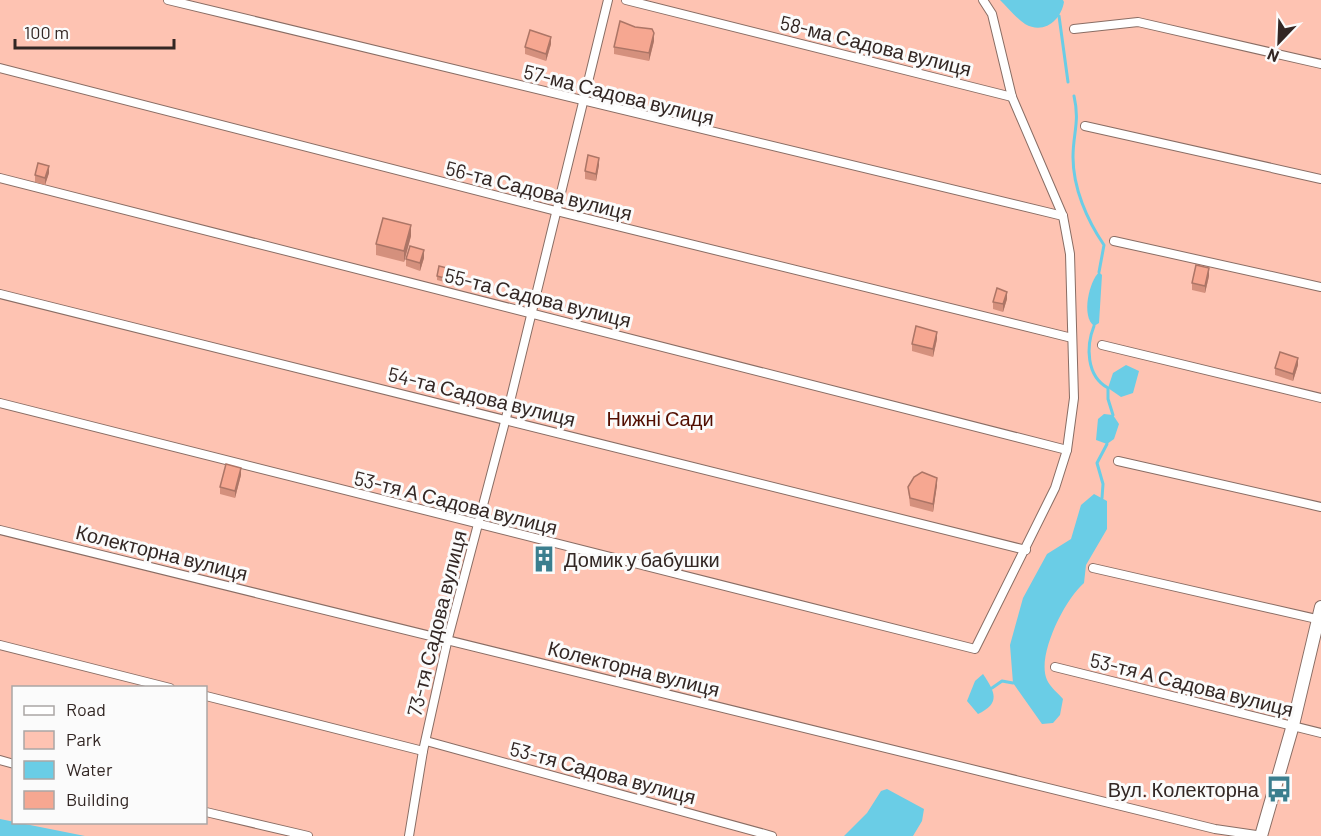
<svg xmlns="http://www.w3.org/2000/svg" width="1321" height="836" font-family="Barlow,sans-serif">
<rect width="100%" height="100%" fill="#fbfbfb"/>
<path fill="#fec3b2" fill-rule="evenodd" d="M0,0H1321V836H0ZM14,688H206V822H14Z"/>
<g fill="#6acde6">
<path d="M1000,0H1063L1064,2C1061,20 1044,35 1025,24C1016,18 1008,8 1000,0Z"/>
<path d="M1099,272L1102,275L1099,323L1094,326C1081,316 1089,282 1099,272Z"/>
<polygon points="1126,365 1139,371 1133,393 1121,397 1108,388 1113,373"/>
<polygon points="1104,414 1113,415 1119,424 1114,439 1107,444 1096,440 1098,419"/>
<path d="M1094,494L1107,501V529L1086,565L1084,583C1065,599 1036,656 1047,680C1050,687 1058,693 1063,699L1060,715L1053,723L1042,724L1013,683L1010,645L1023,598L1047,554L1071,539L1081,505Z"/>
<path d="M983,674C995,692 1001,703 978,714L967,701L975,681Z"/>
<polygon points="887,789 924,809 922,821 913,836 844,836 867,813 881,791"/>
<polygon points="0,819 85,836 0,836"/>
</g>
<g fill="none" stroke-linecap="round" stroke-linejoin="round">
<g stroke="#6acde6" stroke-width="3">
<polyline points="1059,16 1068,82"/>
<path d="M1074,96C1080,122 1073,133 1073,157C1073,188 1087,220 1104,245L1099,272"/>
<path d="M1094,326C1086,346 1086,376 1108,388V399L1113,415"/>
<polyline points="1102,498 1103,484 1097,463 1107,444"/>
<polyline points="992,688 1002,681 1013,683"/>
</g>
<g stroke="#896d64" stroke-width="10">
<g id="street">
<polyline points="168,0 1063,216"/>
<polyline points="626,0 1012,97"/>
<polyline points="1074,29 1138,22 1321,64"/>
<polyline points="0,68 556,211 1072,338"/>
<polyline points="1085,126 1321,179"/>
<polyline points="0,178 1067,450"/>
<polyline points="1114,241 1321,287"/>
<polyline points="0,294 1026,550"/>
<polyline points="1102,345 1321,398"/>
<polyline points="0,403 975,649 1055,488 1067,450 1074,398 1070,254 1063,216 1012,97 992,14 983,0"/>
<polyline points="1118,461 1321,507"/>
<path d="M0,530C405,628 809,731 1215,829L1263,836"/>
<polyline points="1093,568 1321,620"/>
<polyline points="0,645 170,688"/>
<polyline points="1055,667 1321,733"/>
<polyline points="206,696 423,751"/>
<polyline points="426,741 772,836"/>
<polyline points="0,760 14,764"/>
<polyline points="206,812 308,836"/>
<polyline points="409,836 423,751 448,638 506,418 608,0"/>
</g>
</g>
<g stroke="#896d64" stroke-width="14">
<polyline id="secondary" points="1261,836 1293,725 1321,607"/>
</g>
<use href="#street" stroke="#fff" stroke-width="8"/>
<use href="#secondary" stroke="#fff" stroke-width="12"/>
</g>
<g fill="#d4907d">
<polygon points="654,41 649,61 614,54 614,47"/>
<polygon points="551,44 546,61 525,54 525,47"/>
<polygon points="599,165 596,181 585,179 585,171"/>
<polygon points="49,173 45,185 35,182 35,175"/>
<polygon points="411,236 404,262 376,255 376,244"/>
<polygon points="424,258 420,271 406,266 406,259"/>
<polygon points="451,273 448,283 437,280 437,276"/>
<polygon points="1209,276 1205,293 1192,290 1192,283"/>
<polygon points="1007,299 1003,312 993,309 993,302"/>
<polygon points="937,339 933,357 912,351 912,344"/>
<polygon points="1298,365 1293,381 1275,375 1275,368"/>
<polygon points="241,475 235,498 220,494 220,487"/>
<polygon points="937,485 933,512 910,506 908,487"/>
<polygon points="549,554 546,565 540,563 540,560"/>
</g>
<g fill="#ac7566">
<polygon points="654,33 654,41 649,61 649,53"/>
<polygon points="551,37 551,44 546,61 546,54"/>
<polygon points="599,158 599,165 596,181 596,174"/>
<polygon points="49,166 49,173 45,185 45,178"/>
<polygon points="411,225 411,236 404,262 404,251"/>
<polygon points="424,250 424,258 420,271 420,263"/>
<polygon points="1209,268 1209,276 1205,293 1205,286"/>
<polygon points="1007,292 1007,299 1003,312 1003,304"/>
<polygon points="937,332 937,339 933,357 933,349"/>
<polygon points="1298,358 1298,365 1293,381 1293,374"/>
<polygon points="241,468 241,475 235,498 235,491"/>
<polygon points="937,478 937,485 933,512 933,504"/>
</g>
<g fill="#f6a791" stroke="#ac7566" stroke-width="1.5">
<polygon points="620,21 635,27 652,29 654,33 649,53 614,47"/>
<polygon points="530,30 551,37 546,54 525,47"/>
<polygon points="588,155 599,158 596,174 585,171"/>
<polygon points="38,163 49,166 45,178 35,175"/>
<polygon points="383,218 411,225 404,251 376,244"/>
<polygon points="410,246 424,250 420,263 406,259"/>
<polygon points="1196,265 1209,268 1205,286 1192,283"/>
<polygon points="439,266 451,269 448,279 437,276"/>
<polygon points="997,288 1007,292 1003,304 993,302"/>
<polygon points="916,326 937,332 933,349 912,344"/>
<polygon points="1280,352 1298,358 1293,374 1275,368"/>
<polygon points="226,464 241,468 235,491 220,487"/>
<polygon points="922,472 937,478 933,504 910,498 908,487 914,477"/>
<polygon points="542,548 549,550 546,561 540,560"/>
</g>
<defs>
<g id="building-bare" transform="scale(2.07)"><path d="M-4-6H4V6H1V3H-1V6H-4ZM-2.5-4.3h1.7v1.8h-1.7ZM.8-4.3h1.7v1.8H.8ZM-2.5-1h1.7V.8h-1.7ZM.8-1h1.7V.8H.8Z" fill="#3b7e8e" stroke="#fbfbfb" stroke-width="2.5" paint-order="stroke"/></g>
<g id="bus-bare" transform="scale(2.07)"><path d="M-5-6H5V4H4V6H2V4H-2V6H-4V4H-5ZM-3.5-4V0h7V-4ZM-3.5 1.2v1.5H-2V1.2ZM2 1.2v1.5H3.5V1.2Z" fill="#3b7e8e" stroke="#fbfbfb" stroke-width="2.5" paint-order="stroke"/></g>
</defs>
<g fill-rule="evenodd">
<use href="#building-bare" x="544" y="559"/>
<use href="#bus-bare" x="1279" y="789"/>
</g>
<g text-anchor="middle" dominant-baseline="central" stroke-width="6" stroke-linejoin="round" paint-order="stroke">
<g font-size="20" fill="#332724" stroke="#fbfbfb">
<text transform="translate(876 45) rotate(14)">58-ма Садова вулиця</text>
<text transform="translate(619 94) rotate(14)">57-ма Садова вулиця</text>
<text transform="translate(539 190) rotate(14)">56-та Садова вулиця</text>
<text transform="translate(538 297) rotate(14)">55-та Садова вулиця</text>
<text transform="translate(482 396) rotate(14)">54-та Садова вулиця</text>
<text transform="translate(456 502) rotate(14)">53-тя А Садова вулиця</text>
<text transform="translate(162 552) rotate(14)">Колекторна вулиця</text>
<text transform="translate(436 623) rotate(-76)">73-тя Садова вулиця</text>
<text transform="translate(634 668) rotate(14)">Колекторна вулиця</text>
<text transform="translate(1192 684) rotate(14)">53-тя А Садова вулиця</text>
<text transform="translate(603 772) rotate(15)">53-тя Садова вулиця</text>
</g>
<g font-size="20" fill="#520e00" stroke="#fbfbfb">
<text x="660" y="418">Нижні Сади</text>
</g>
<g font-size="20" fill="#332724" stroke="#fbfbfb" text-anchor="start">
<text x="564" y="559">Домик у бабушки</text>
<text x="1259" y="789" text-anchor="end">Вул. Колекторна</text>
</g>
</g>
<rect x="12" y="686" width="195" height="138" fill="#fbfbfb" stroke="#aba6a5" stroke-width="1.5"/>
<rect x="24" y="706" width="30" height="9" fill="#ffffff" stroke="#aba6a5" stroke-width="1.5"/>
<text x="66" y="716" font-size="18" fill="#332724">Road</text>
<rect x="24" y="731" width="30" height="18" fill="#fec3b2" stroke="#aba6a5" stroke-width="1.5"/>
<text x="66" y="746" font-size="18" fill="#332724">Park</text>
<rect x="24" y="761" width="30" height="18" fill="#6acde6" stroke="#aba6a5" stroke-width="1.5"/>
<text x="66" y="776" font-size="18" fill="#332724">Water</text>
<rect x="24" y="791" width="30" height="18" fill="#f6a791" stroke="#aba6a5" stroke-width="1.5"/>
<text x="66" y="806" font-size="18" fill="#332724">Building</text>
<g transform="translate(1279 42) rotate(203)" stroke="#fbfbfb" stroke-width="4.5" paint-order="stroke">
<path d="M0-4.5L10 22L0 15L-10 22Z" fill="#332724"/>
<text y="-9" font-size="16" font-weight="bold" text-anchor="middle" fill="#332724">N</text>
</g>
<path d="M15 39v9h159v-9" fill="none" stroke="#332724" stroke-width="3"/>
<text x="24" y="39" font-size="18" fill="#332724" stroke="#fbfbfb" stroke-width="4.5" paint-order="stroke">100 m</text>
</svg>
